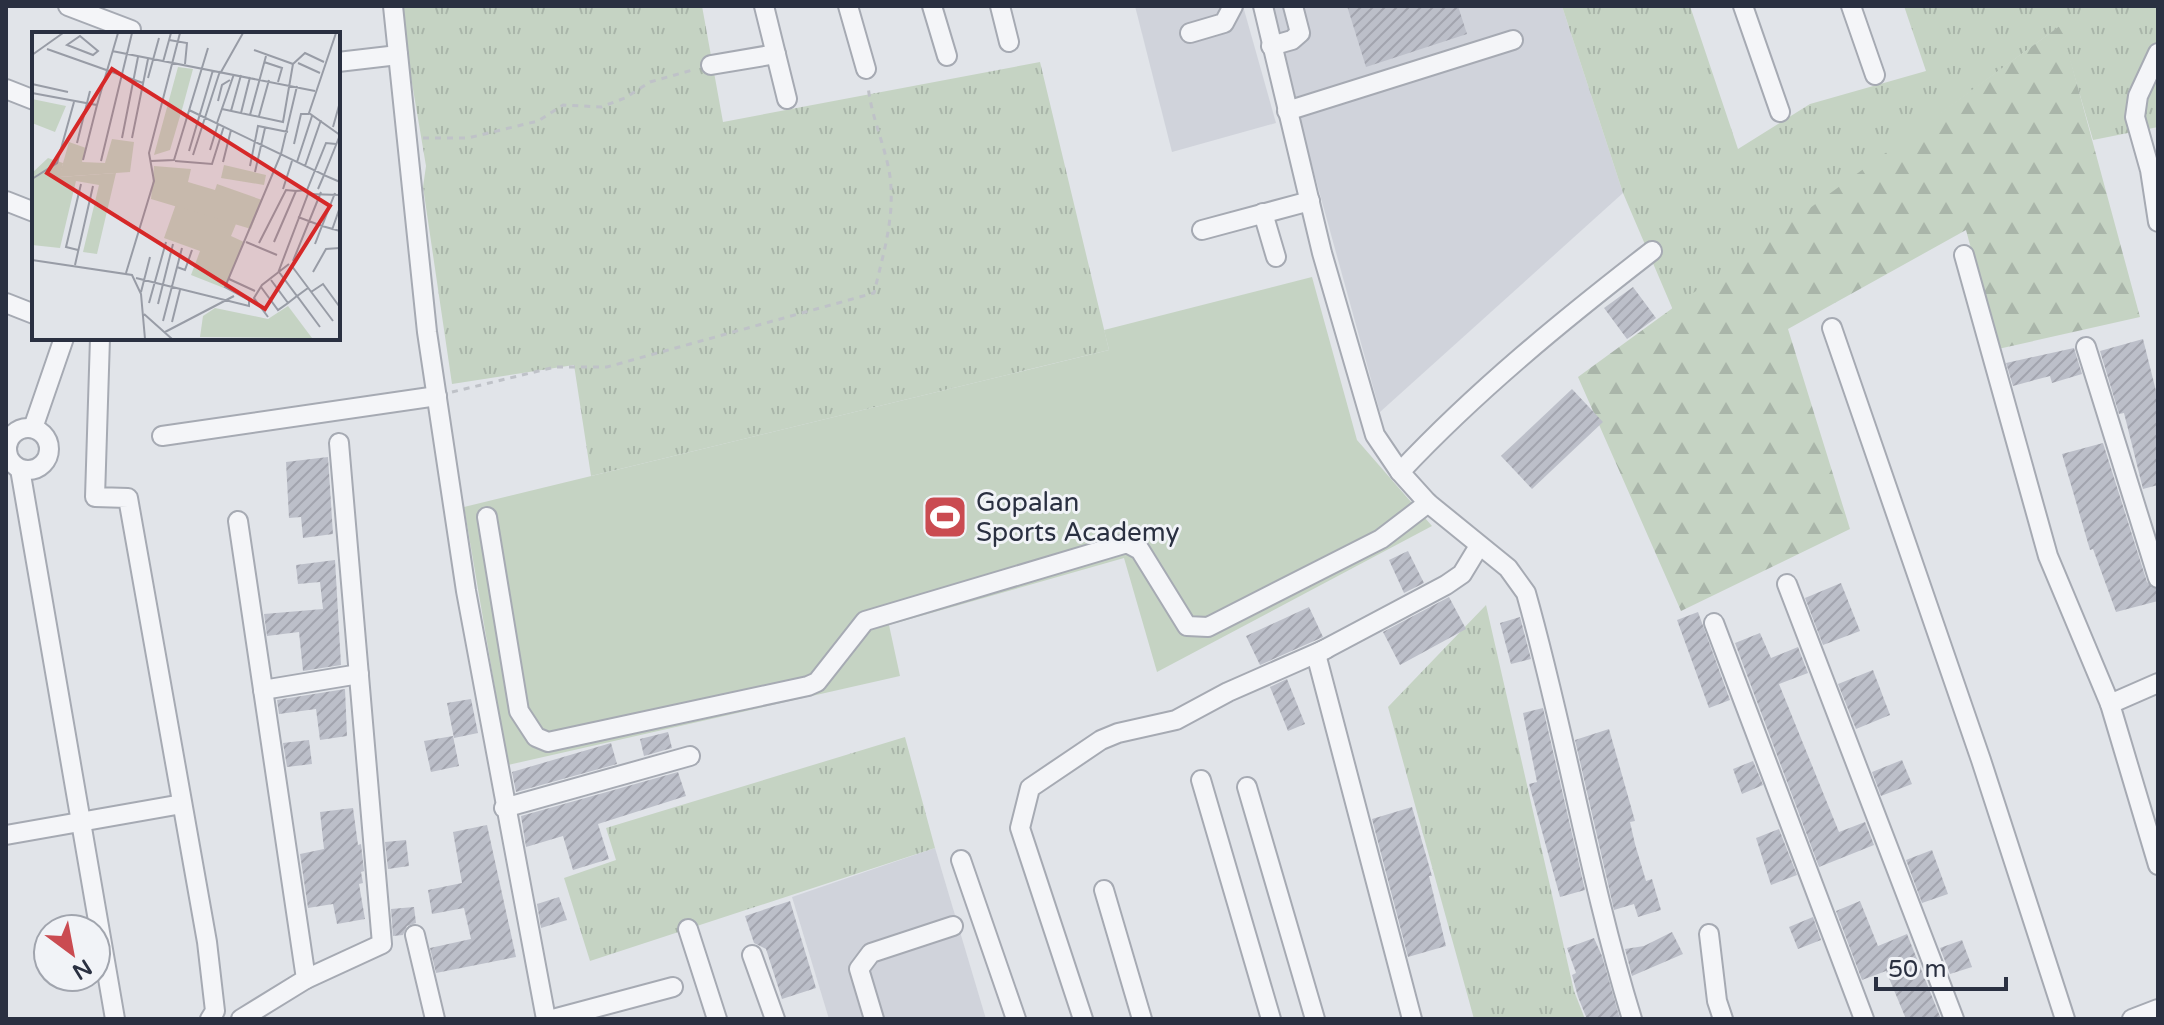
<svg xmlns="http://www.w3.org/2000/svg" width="2164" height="1025" font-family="'Varela Round',sans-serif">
<defs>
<pattern id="grass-tufts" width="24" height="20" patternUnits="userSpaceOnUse" patternTransform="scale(2)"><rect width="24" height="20" fill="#c5d3c3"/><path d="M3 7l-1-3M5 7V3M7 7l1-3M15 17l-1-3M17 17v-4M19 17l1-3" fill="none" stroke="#a9b5a9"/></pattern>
<pattern id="forest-firs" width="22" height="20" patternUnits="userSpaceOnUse" patternTransform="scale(2)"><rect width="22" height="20" fill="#c5d3c3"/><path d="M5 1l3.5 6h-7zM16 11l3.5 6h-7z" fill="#a9b5a9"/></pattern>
<pattern id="building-hatch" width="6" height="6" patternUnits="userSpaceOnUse" patternTransform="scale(2)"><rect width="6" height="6" fill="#bcbfc9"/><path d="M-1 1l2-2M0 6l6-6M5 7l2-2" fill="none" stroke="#a2a4ae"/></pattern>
</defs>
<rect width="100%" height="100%" fill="#e1e4e9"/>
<g fill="#d0d3db">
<polygon points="1135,6 1243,6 1276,123 1172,152"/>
<polygon points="1268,6 1562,6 1623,193 1380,412"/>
<polygon points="935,848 986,1019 829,1019 792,897"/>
</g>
<g fill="url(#grass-tufts)">
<polygon points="399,6 702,6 723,122 1040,62 1109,350 591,476 574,365 452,384 423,187 426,166"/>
<polygon points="1562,6 1690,6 1738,149 1810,104 1926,71 1904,6 2158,6 2158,127 2093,140 2060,26 1673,310 1623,193"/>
<polygon points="1486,605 1574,991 1585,1019 1474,1019 1388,707"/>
<polygon points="905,737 935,848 590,961 564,878 616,860 606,828"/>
</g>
<polygon fill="url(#forest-firs)" points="2061,25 2140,317 1998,349 1966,230 1788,329 1850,529 1681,611 1578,377"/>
<polygon fill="#c5d3c3" points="1312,277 1357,440 1432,526 1157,672 1124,558 889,625 900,676 508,765 464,507 1109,350 1104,330"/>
<g fill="url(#building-hatch)">
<polygon points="1347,6 1458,6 1467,34 1366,67"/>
<polygon points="1633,287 1656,318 1627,339 1604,308"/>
<polygon points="2143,339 2158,399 2158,485 2143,489 2124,413 2119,414 2100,351"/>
<polygon points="2074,348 2082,374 2052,383 2050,376 2013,386 2006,363"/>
<polygon points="1572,389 1603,422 1532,489 1501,456"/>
<polygon points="2103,443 2147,582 2158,590 2158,601 2116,612 2093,549 2090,550 2062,454"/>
<polygon points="328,457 333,534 303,538 301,517 289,518 286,462"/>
<polygon points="1408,551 1424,583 1404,593 1389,560"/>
<polygon points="335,560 341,665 303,671 299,632 267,636 264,614 323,609 320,582 298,584 296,565"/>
<polygon points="1841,583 1860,631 1823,645 1805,598"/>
<polygon points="1449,597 1466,629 1400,665 1383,632"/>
<polygon points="1309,607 1323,637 1260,665 1246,636"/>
<polygon points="1698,612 1730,700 1709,708 1677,620"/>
<polygon points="1520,617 1531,659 1511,664 1500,623"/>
<polygon points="1760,633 1771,658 1798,647 1808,673 1779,684 1839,832 1865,822 1874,845 1819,867 1735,643"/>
<polygon points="1873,670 1890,715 1856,729 1838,684"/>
<polygon points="1287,679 1305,724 1288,731 1270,687"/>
<polygon points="345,689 347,736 320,740 316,709 279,714 277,700"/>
<polygon points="471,699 478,733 454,738 447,703"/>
<polygon points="1543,708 1585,890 1560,897 1529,784 1537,782 1523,713"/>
<polygon points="1609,729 1635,821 1630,822 1635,844 1646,881 1652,879 1661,910 1638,917 1634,904 1614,910 1575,740"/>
<polygon points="668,732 672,748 644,756 640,739"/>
<polygon points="453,736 459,766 431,772 424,741"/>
<polygon points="309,740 312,764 287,767 283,743"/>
<polygon points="611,743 617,764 516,792 512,772"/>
<polygon points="1902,760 1912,784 1881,796 1872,772"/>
<polygon points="1753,761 1763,785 1742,794 1733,769"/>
<polygon points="678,772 686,796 598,824 609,859 573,870 563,836 526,847 521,816"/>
<polygon points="1412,807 1432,876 1429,876 1446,946 1408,957 1372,819"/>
<polygon points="353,808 358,845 361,844 364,871 361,872 363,883 359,884 365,919 337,924 333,904 308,908 300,854 324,849 320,812"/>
<polygon points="487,825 516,957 436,973 430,948 471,939 464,908 432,914 428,890 462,883 453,832"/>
<polygon points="1779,829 1797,875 1771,885 1756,838"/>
<polygon points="406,840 409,866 388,869 385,842"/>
<polygon points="1932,850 1948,894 1922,903 1906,860"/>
<polygon points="559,897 567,920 541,928 537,904"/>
<polygon points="790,901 816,988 782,999 766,949 754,943 745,916"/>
<polygon points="1860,901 1878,946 1907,934 1941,1019 1906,1019 1886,971 1862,980 1836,911"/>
<polygon points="414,907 416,923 407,926 403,935 393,936 391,909"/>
<polygon points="1813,917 1821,940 1798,949 1789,927"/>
<polygon points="1672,932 1683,954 1632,976 1625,949 1644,946"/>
<polygon points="1594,938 1602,956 1620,1019 1587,1019 1578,997 1572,975 1576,973 1567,948"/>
<polygon points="1962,940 1972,967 1950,974 1940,948"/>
</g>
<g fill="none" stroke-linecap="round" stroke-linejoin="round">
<g stroke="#a6aab3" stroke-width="22">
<g id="minor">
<polyline points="68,6 131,30 131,34"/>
<polyline points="393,6 427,332 466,591 546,1019"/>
<polyline points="764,6 787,99"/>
<polyline points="848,6 866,69"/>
<polyline points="932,6 947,56"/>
<polyline points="1000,6 1009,42"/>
<path d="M1263,6L1322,253L1375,435L1400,472L1428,503L1508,568L1526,593C1566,734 1589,879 1632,1019"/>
<polyline points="1743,6 1780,112"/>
<polyline points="1851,6 1875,75"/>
<polyline points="1190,33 1224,23 1233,6"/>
<polyline points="1271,46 1292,40 1300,33 1293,6"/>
<polyline points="2158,53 2138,96 2135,117 2150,170 2158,222"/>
<polyline points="338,62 398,55"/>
<polyline points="711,65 776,54"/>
<polyline points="6,89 34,100"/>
<polyline points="1287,111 1513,40"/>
<polyline points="6,201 34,212"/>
<polyline points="1263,213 1276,257"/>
<polyline points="1202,230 1310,201"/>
<polyline points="1964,255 2048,556 2110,704"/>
<polyline points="6,303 34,314"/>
<polyline points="1832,328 1981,760 2065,1019"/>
<polyline points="100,338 95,497 128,498 207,942 215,1011 210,1019"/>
<polyline points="2086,347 2158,578"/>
<circle cx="28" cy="449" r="21"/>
<polyline points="33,428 64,338"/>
<polyline points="162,436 437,396"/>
<polyline points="20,469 115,1019"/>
<path d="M1400,472C1477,390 1563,320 1652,251"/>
<polyline points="487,517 519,711 536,737 548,742 808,686 817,682 865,621 1127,543 1140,550 1187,626 1208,627 1381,539 1428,503"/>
<polyline points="238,521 306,979 241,1019"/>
<polyline points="1787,584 1954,1019"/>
<polyline points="1714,623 1864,1019"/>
<polyline points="2158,683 2110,704 2158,865"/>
<polyline points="263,690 359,674"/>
<polyline points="1201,780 1271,1019"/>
<polyline points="1247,787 1315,1019"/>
<polyline points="504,808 690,756"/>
<polyline points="6,835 182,804"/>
<polyline points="961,860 1016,1019"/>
<polyline points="1104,890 1142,1019"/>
<polyline points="688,929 717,1019"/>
<polyline points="1709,934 1717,1001 1723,1019"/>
<polyline points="415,935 435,1019"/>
<polyline points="752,955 775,1019"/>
<polyline points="306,979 382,944 339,443"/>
<polyline points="553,1019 673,987"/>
<polyline points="874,1019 859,969 871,953 953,926"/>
<polyline points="1083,1019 1020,828 1030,788 1101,740 1118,733 1176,720 1228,692 1326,649"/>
<polyline points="1412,1019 1316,654 1446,585 1462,574 1479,546"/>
<polyline points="2132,1019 2158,1009"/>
</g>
</g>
<g stroke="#bfc2c8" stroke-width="3" stroke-dasharray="6 6" stroke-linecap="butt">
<polyline points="423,138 468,138 538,121 563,105 601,107 625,98 650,82 696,69"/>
<path d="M452,392L555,367H607L874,293C882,259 893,224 891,188C890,155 871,120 868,85"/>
</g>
<use href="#minor" stroke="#f4f5f8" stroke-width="18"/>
</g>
<defs>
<g id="stadium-square" transform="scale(2.3)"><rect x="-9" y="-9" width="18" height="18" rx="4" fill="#ca4b51" stroke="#f1f3f7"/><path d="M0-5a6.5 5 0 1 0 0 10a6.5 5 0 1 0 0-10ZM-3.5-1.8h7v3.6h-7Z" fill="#fff"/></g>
</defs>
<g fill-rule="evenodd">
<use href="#stadium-square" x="945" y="517"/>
</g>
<g text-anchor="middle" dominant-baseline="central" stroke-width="6" stroke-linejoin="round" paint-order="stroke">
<g font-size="26" fill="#2a3041" stroke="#f1f3f7" text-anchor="start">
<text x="976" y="502">Gopalan<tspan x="976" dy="30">Sports Academy</tspan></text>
</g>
</g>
<g transform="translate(32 32)">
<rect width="308" height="308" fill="#e1e4e9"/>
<path d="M146,35L161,37L151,74L138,118L122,123ZM0,67L34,74L23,100L0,91ZM16,126L31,131L28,145L84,141L65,222L51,220L67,153L44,149L28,216L0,213V141ZM192,133L234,143L232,153L189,146ZM144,172L204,192L199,204L212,210L192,256L159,243L168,219L132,206ZM256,274L280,306L168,305L171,284L183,276L236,287Z" fill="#c5d3c3"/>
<path d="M80,107L102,110L98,140L27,145L37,110L54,116L50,130L73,131Z" fill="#c5d3c3"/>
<path d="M122,134L159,137L156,150L183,158L185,152L230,168L219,197L119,167Z" fill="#c5d3c3"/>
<path fill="none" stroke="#989ca6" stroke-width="2" d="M304,1L277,81L308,103M48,4L66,19L61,23L35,13ZM137,8L155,11L153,32M15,17L111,51M80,19L283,59M0,23L31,1M131,30L139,1M232,30L250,36L246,50M266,31L288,41M261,32L273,21L292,30M189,40L211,1M116,46L127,6M0,52L36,60M0,61L65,73L86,1M186,69L190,53L198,48M190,77L251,90L261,32L222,18M157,78L292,143L308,103M199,79L209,43M209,81L218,45M218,83L234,24M227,84L237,48M185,91L202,42M301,95L308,70M90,106L106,25M100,106L116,27M45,111L58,59M262,112L269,82H277M178,118L186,92M157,119L181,38M161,123L188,39M51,128L65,73M69,129L100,1M119,129L142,128L176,16M143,129L180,132L192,94M191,130L199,98M265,130L280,84M218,134L226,94L256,100M273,134L289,88M223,140L233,96M0,147L25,131L42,70M251,157L260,129M286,157L292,143L308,150M266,185L290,194L303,161M300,198L308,175M214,210L245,223M242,210L264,159L275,158L294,111L304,112M227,211L254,158L264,159M283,212L290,194L308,199M46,218L34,215L49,152M0,228L100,243L109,262L113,307M261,229L289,160M43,233L61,154M259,233L301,289M145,235L153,238L160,218M247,240L265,264L276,256M281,240L294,217L308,216M94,241L122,149L117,121L148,1M246,241L276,162L308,163M104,246L217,274V268L193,255L249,122L265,54M197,247L223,259M229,255L246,278L256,271L239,248M109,260L118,225M279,260L291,252L307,274M117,271L134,210M256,271L265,264L288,295M126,272L141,212M112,282L140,307M236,285L222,266L230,253L257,232M131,289L150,216M140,290L148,258M133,300L202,264"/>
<path fill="#d62828" fill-opacity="0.15" stroke="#d62828" stroke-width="4" d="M80,37L298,174L233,277L15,141Z"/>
<rect width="308" height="308" fill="none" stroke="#2a3041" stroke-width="4"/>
</g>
<rect width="2164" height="1025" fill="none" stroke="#2a3041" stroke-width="16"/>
<g transform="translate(72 953) rotate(148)"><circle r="38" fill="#f1f3f7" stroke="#a1a5ae" stroke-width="2"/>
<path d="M0-6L14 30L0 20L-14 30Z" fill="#ca4b51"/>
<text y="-12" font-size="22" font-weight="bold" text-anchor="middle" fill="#2a3041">N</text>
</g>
<path d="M1876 977v12h130v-12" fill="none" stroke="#2a3041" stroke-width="4"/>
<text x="1888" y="977" font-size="24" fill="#2a3041" stroke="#f1f3f7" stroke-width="6" paint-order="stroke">50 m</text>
</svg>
